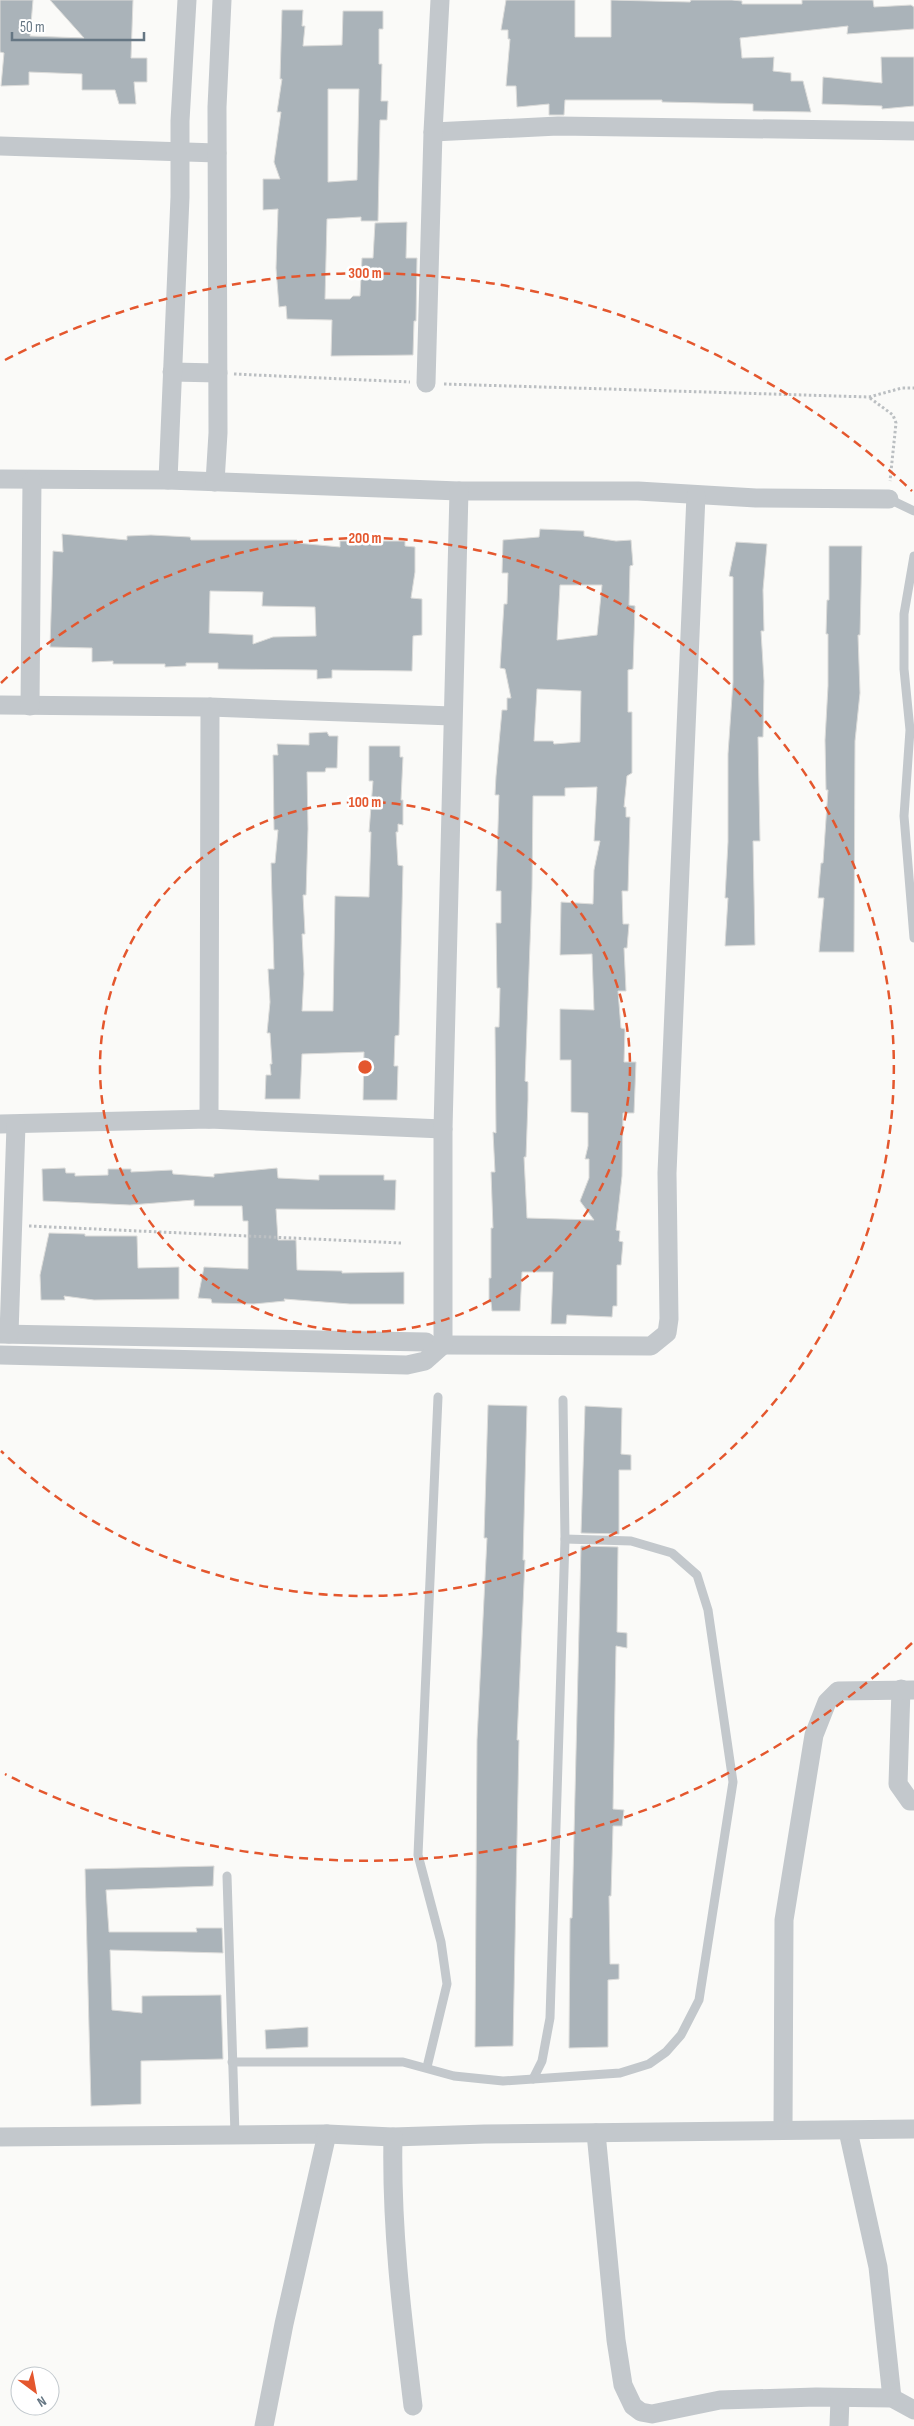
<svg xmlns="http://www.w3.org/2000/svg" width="914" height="2426" font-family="'Sofia Sans Condensed',sans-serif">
<rect width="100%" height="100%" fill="#fafaf8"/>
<g fill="#aab3b9" stroke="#dcdcda" fill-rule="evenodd">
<polygon points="0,0 33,0 30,36 84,38 50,0 133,0 131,58 147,58 147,82 134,82 136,104 119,104 115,90 82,90 82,74 29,72 29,85 1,86 4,53 0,52"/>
<polygon points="506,0 575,0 575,37 611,37 611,0 690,2 691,0 732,0 742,1 742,4 802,4 802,0 873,0 874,7 911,5 914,7 914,29 847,34 848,26 740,38 742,58 774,57 773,71 791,73 791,81 803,81 811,112 753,111 753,104 662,102 662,100 565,100 564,115 549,115 549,104 517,107 516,86 506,86 510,39 508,39 508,30 501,30"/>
<path d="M282,10H303L302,26H305L303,46L342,45L343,11H383V29H379V64H382L381,101H388L387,120H380L378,221H361V217L327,219L325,299H350L353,296H360L362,258H373L375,223L407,222L406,258H417L416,321H414L413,355L331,356L332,320L287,319L286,306L279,307L276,268L278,209L263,210V179H280L274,162L281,112H277L282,79H280ZM328,89H359L357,180L328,182Z"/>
<polygon points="881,57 914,57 914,106 882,109 882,106 822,104 823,77 882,83"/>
<path d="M540,529L584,531V536L616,541L631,540L633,565L630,566L629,605L635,606L633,669L628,670V712H632V773L627,776L624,807H626V817H630L628,891H622L623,924H629L627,948H624L626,991H618L621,1028L625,1029L624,1062H636L634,1113H623L622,1176L616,1230L620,1231L619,1241L623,1242L621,1265H617V1306H613L612,1317L567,1315L566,1324H551L553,1272H522L520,1311H492L491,1302H489V1278H491V1228H493L491,1172H495L493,1132L496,1133L495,1027H499L500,988H497L496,923H501V891H496L499,795H495L496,776L502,710H507V698H511L505,669L500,668L504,604H507L508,573H502L503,540L539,537ZM560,585H602L597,635L557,640ZM537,689L581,691L580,742L554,744L553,741H534ZM597,787L594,841H600L594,870L593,904L561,902L560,955L592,954L594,1010L560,1009V1060H571V1112L588,1113V1146L585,1159H589V1178L580,1201L594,1220L527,1218L524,1157H526L528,1100V1082L525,1081L532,889L533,796H565V788Z"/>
<path d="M62,534L127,540V536L151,535L190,537L191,540H297V543L340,547V541H405V546L415,547V572L411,598L422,599V635L413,636L412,671L332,670V678L317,679V670L218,669V663H186V666L165,667V664H113V661L92,662V648L50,647L53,551L63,552ZM210,591L263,592L262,606L315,607L316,636L273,637L253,644V635L209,633Z"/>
<polygon points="736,542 767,544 763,590 764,631 761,631 764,681 763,737 758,737 760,841 753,841 755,945 725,946 728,898 725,898 728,842 728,754 733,682 733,577 729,576"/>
<polygon points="829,546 862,546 860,635 858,635 860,693 855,741 854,952 819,952 824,898 818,898 821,863 823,863 828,790 826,790 825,740 828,686 828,634 826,634 827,600 829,600"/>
<polygon points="327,732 329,736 338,736 337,768 326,768 325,772 307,772 308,829 306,895 303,895 305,934 302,934 304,974 302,1011 333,1011 335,896 369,897 371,832 369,832 373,781 369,781 369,746 400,746 400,757 403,757 401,800 403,800 403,825 398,824 398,832 396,832 398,865 403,866 399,1035 395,1036 394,1066 398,1066 397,1100 363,1100 364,1052 302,1054 300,1099 265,1099 266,1075 271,1075 270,1064 272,1064 270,1033 267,1033 270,1002 268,969 274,969 271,863 275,863 278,830 274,830 273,755 278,755 277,744 309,745 309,733"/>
<polygon points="65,1168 66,1173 75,1173 75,1176 108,1175 108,1169 131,1169 131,1172 172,1170 173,1174 214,1177 214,1174 277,1168 278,1178 319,1180 319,1175 384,1175 384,1180 396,1180 395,1210 276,1209 278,1240 296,1240 297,1270 342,1271 342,1273 404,1272 404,1304 350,1304 284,1299 285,1301 254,1304 212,1303 211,1299 198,1298 204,1267 248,1269 248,1221 243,1221 242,1206 194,1206 194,1200 130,1205 43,1201 42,1169"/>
<polygon points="49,1233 85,1234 85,1236 137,1236 138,1268 179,1267 179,1299 94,1300 64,1296 65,1300 41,1300 40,1275"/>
<polygon points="488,1405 527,1406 523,1560 525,1560 517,1740 519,1740 513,2046 475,2047 477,1740 487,1538 484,1538"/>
<polygon points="585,1406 622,1408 621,1454 631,1455 631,1470 619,1470 619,1534 581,1533"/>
<polygon points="581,1546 618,1547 617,1632 627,1633 627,1648 616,1646 613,1809 624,1810 622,1826 613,1826 611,1896 609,1896 610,1964 619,1964 619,1979 608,1980 608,2047 569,2048 570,1918 572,1918"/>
<polygon points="214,1866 213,1886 106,1890 109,1932 197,1932 196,1928 222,1928 223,1953 110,1950 112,2010 142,2013 142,1996 221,1995 223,2059 141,2061 141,2104 91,2106 85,1869"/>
<polygon points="308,2027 308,2047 266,2049 265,2030"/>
</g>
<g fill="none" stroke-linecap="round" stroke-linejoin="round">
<g stroke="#bbbfc2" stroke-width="3" stroke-dasharray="2.5 2.5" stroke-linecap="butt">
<polyline points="234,374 410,382"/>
<polyline points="444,384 869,397 902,388 914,388"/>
<polyline points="870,398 893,415 896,423 890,481"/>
<polyline points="29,1226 401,1243"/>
</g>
<g stroke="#c3c8cc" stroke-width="9">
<polyline points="889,499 914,511"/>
<polyline points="914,556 904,614 904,669 910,730 904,816 914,938"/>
<polyline points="227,1876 235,2135"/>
<polyline points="232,2062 403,2062 454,2076 503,2081 620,2073 649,2064 666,2052 681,2035 699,2000 733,1782 708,1610 697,1575 672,1553 631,1541 565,1539"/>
<polyline points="427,2067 447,1984 441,1942 418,1855 438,1397"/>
<polyline points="533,2079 542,2061 550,2018 565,1539 563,1400"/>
</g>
<g stroke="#c3c8cc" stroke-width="19">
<polyline points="433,132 558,126 914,131"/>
<polyline points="0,146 217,153"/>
<polyline points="172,372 218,373"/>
<polyline points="426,383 433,132 440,0"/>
<polyline points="0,479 168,480 459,491 638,491 756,498 889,499"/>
<polyline points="168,480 180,197 180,121 187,0"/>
<polyline points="215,482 218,433 217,107 222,0"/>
<polyline points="0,705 210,707 452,716"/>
<polyline points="30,706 32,480"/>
<polyline points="209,1119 210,707"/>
<polyline points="0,1124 209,1119 443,1129"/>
<polyline points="0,1334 426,1342 436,1350"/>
<polyline points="9,1334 16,1125"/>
<polyline points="443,1345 651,1346 667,1333 669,1319 667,1173 696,495"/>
<polyline points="0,1355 407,1365 425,1361 443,1345 443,1129 459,491"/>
<polyline points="901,1689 898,1784 910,1801 914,1801"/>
<polyline points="783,2130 784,1920 814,1735 827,1702 838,1691 914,1690"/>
<polyline points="848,2131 878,2267 892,2398"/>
<polyline points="596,2133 616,2340 623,2385 633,2406 641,2412 652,2414 720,2400 816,2397 892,2398 914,2410"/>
<polyline points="0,2137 327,2134 393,2137 485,2134 914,2129"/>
<path d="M393,2137C391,2228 402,2315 413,2406"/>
<polyline points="264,2426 284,2324 327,2134"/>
<polyline points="839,2426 840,2398"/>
</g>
</g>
<g fill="none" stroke="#e4572e" stroke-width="2.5" stroke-dasharray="9 6">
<circle cx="365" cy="1067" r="265"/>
<path d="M1 683A529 529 0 1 1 1 1451"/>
<path d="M912 1643A794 794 0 0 1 5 1774M5 360A794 794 0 0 1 912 491"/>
</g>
<circle cx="365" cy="1067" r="8" fill="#e4572e" stroke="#fff" stroke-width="2.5"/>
<g font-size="15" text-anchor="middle" font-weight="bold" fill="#e4572e" stroke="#fff" stroke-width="5" stroke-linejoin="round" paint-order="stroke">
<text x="365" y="278">300 m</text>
<text x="365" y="543">200 m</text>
<text x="365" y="807">100 m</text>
</g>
<g transform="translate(35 2391) rotate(148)"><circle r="24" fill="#ffffff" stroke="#c1c8cd"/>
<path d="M0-4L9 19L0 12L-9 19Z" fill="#e4572e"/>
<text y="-8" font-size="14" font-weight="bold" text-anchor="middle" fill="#657683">N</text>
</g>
<path d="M12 32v8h132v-8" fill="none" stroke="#657683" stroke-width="2.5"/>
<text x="20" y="32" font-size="15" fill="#657683" stroke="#ffffff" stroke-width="4" paint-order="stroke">50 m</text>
</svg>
